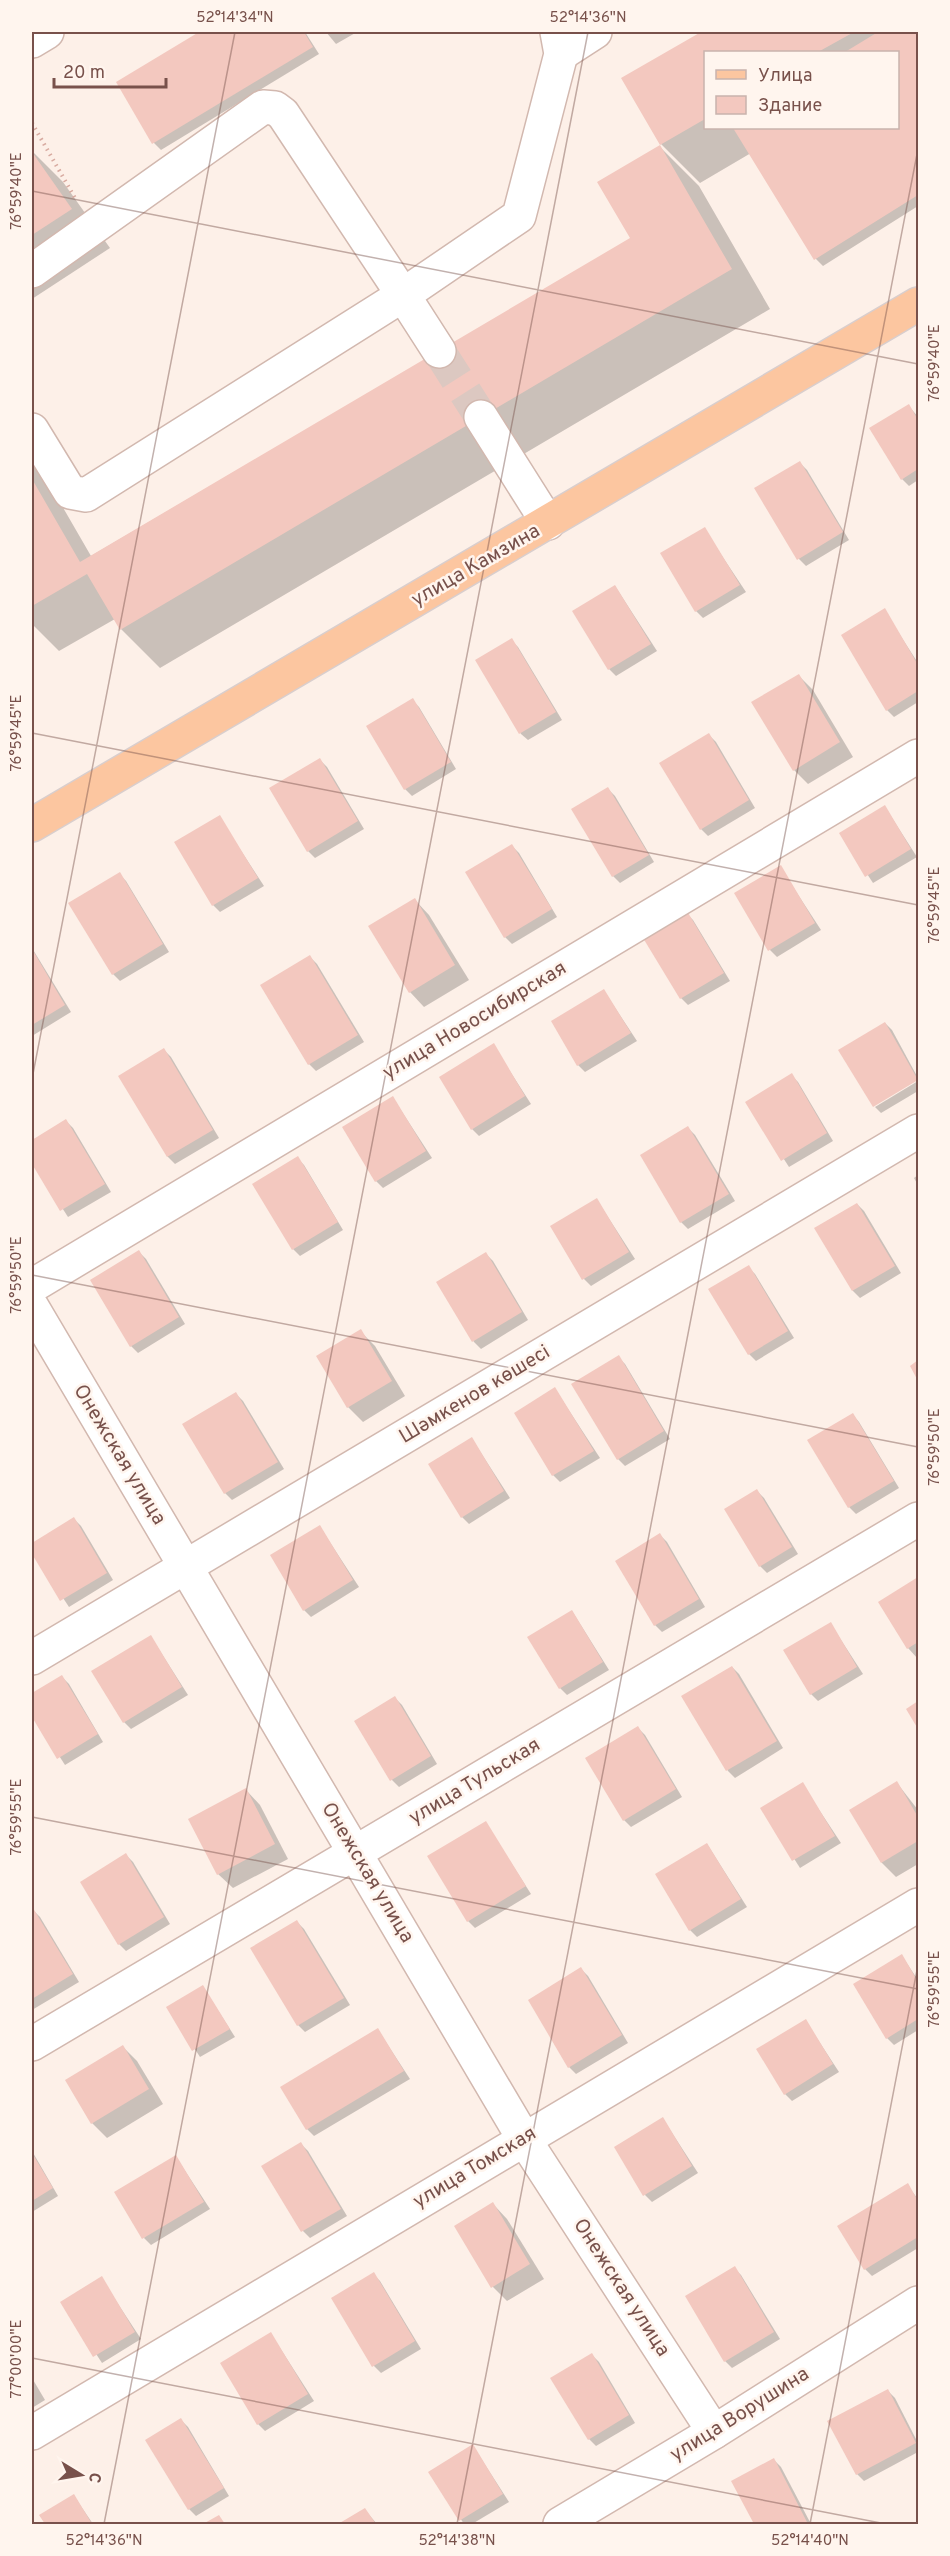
<svg xmlns="http://www.w3.org/2000/svg" width="950" height="2556" font-family="Overpass,sans-serif">
<rect width="100%" height="100%" fill="#fdf0e8"/>
<g fill="#0003" fill-rule="evenodd">
<polygon points="202,32 305,32 319,54 161,150 154,143 118,83"/>
<polygon points="326,32 357,32 336,44"/>
<path d="M704,32H918V206L823,266L816,259L751,153L700,183L661,144L623,79ZM706,52H898V128H706Z"/>
<polygon points="660,147 699,186 770,309 160,668 121,629 115,619 59,651 32,624 32,454 91,556 632,239"/>
<polygon points="32,151 63,182 110,248 32,299"/>
<polygon points="909,406 918,417 918,480 909,486 902,479"/>
<polygon points="800,463 807,470 849,540 806,566 799,559"/>
<polygon points="704,529 746,592 703,618 696,611"/>
<polygon points="615,586 657,651 616,676 609,669"/>
<polygon points="884,610 918,663 918,702 894,717 887,710"/>
<polygon points="511,640 518,647 562,720 528,740 521,734 477,660"/>
<polygon points="799,676 813,690 853,757 808,784 794,770"/>
<polygon points="412,700 419,707 456,769 412,796 405,789"/>
<polygon points="709,735 716,742 755,808 708,836 701,829"/>
<polygon points="320,760 327,767 364,829 315,858 308,851"/>
<polygon points="608,789 615,796 654,862 620,883 613,876"/>
<polygon points="885,807 917,857 873,883 841,834"/>
<polygon points="219,817 264,886 220,912 213,905"/>
<polygon points="512,846 519,853 557,917 512,944 505,937"/>
<polygon points="780,867 821,930 777,957 770,950"/>
<polygon points="119,874 126,881 169,952 120,981 113,974"/>
<polygon points="415,900 429,915 469,980 424,1007 410,992 370,927"/>
<polygon points="686,913 693,920 730,981 688,1005 681,998 645,938"/>
<polygon points="32,948 71,1012 32,1036"/>
<polygon points="310,957 317,964 364,1042 316,1071 309,1064"/>
<polygon points="604,991 637,1041 585,1072 578,1065"/>
<polygon points="885,1023 892,1030 918,1078 874,1105"/>
<polygon points="493,1045 531,1104 479,1136 472,1129"/>
<polygon points="164,1050 171,1057 219,1138 175,1164 168,1157 120,1077"/>
<polygon points="791,1075 798,1082 833,1141 789,1167 747,1102"/>
<polygon points="918,1081 918,1091 881,1113 875,1107"/>
<polygon points="393,1098 432,1158 383,1188 376,1181"/>
<polygon points="66,1121 73,1128 111,1192 68,1217 32,1161 32,1142"/>
<polygon points="688,1128 695,1135 735,1201 688,1229 681,1222"/>
<polygon points="297,1158 304,1165 343,1230 300,1256 293,1249"/>
<polygon points="918,1175 918,1185 914,1178"/>
<polygon points="597,1200 635,1259 591,1286 584,1279"/>
<polygon points="857,1204 864,1211 901,1273 860,1298 853,1291 816,1228"/>
<polygon points="139,1252 146,1259 185,1324 138,1353 131,1346"/>
<polygon points="486,1254 493,1261 528,1320 481,1349 474,1342 438,1283"/>
<polygon points="748,1267 755,1274 794,1338 756,1361 749,1354"/>
<polygon points="360,1331 375,1346 405,1396 363,1422 348,1407 318,1357"/>
<polygon points="618,1357 625,1364 670,1439 625,1466 618,1459"/>
<polygon points="555,1389 600,1458 560,1482 553,1475"/>
<polygon points="236,1394 243,1401 284,1469 232,1500 225,1493 184,1425"/>
<polygon points="853,1415 859,1422 899,1488 856,1514 849,1507 809,1441"/>
<polygon points="472,1439 510,1498 469,1524 462,1517"/>
<polygon points="757,1491 764,1498 798,1554 767,1573 760,1566"/>
<polygon points="74,1519 81,1526 113,1580 69,1607 32,1551 32,1545"/>
<polygon points="320,1527 359,1587 311,1617 304,1610"/>
<polygon points="660,1535 667,1542 705,1607 662,1632 655,1625 617,1561"/>
<polygon points="918,1579 918,1659 908,1648 880,1602"/>
<polygon points="572,1611 609,1670 567,1695 560,1688"/>
<polygon points="830,1623 863,1674 818,1701 811,1694"/>
<polygon points="151,1637 188,1695 131,1729 124,1722"/>
<polygon points="732,1667 739,1674 783,1748 735,1778 728,1771 683,1696"/>
<polygon points="62,1677 69,1684 103,1742 65,1765 32,1714 32,1695"/>
<polygon points="395,1698 402,1705 437,1764 399,1787 392,1780"/>
<polygon points="638,1728 645,1735 682,1797 631,1827 624,1820"/>
<polygon points="897,1783 918,1810 918,1864 896,1877 882,1863 851,1811"/>
<polygon points="802,1784 841,1843 800,1868 762,1808"/>
<polygon points="246,1790 260,1805 288,1859 233,1888 218,1874"/>
<polygon points="485,1822 531,1894 475,1928 468,1921"/>
<polygon points="707,1844 747,1907 697,1937 690,1930"/>
<polygon points="126,1855 133,1862 170,1924 126,1951 119,1944"/>
<polygon points="33,1910 40,1917 79,1982 32,2010"/>
<polygon points="297,1922 304,1929 350,2005 305,2032 298,2025"/>
<polygon points="902,1956 918,1980 918,2030 894,2045 887,2038"/>
<polygon points="581,1969 588,1976 628,2043 576,2074 569,2067"/>
<polygon points="203,1987 235,2037 200,2057 168,2007"/>
<polygon points="805,2020 839,2072 792,2101 785,2094"/>
<polygon points="378,2030 410,2079 314,2136 307,2129"/>
<polygon points="123,2047 137,2061 163,2104 107,2138 92,2123 67,2081"/>
<polygon points="663,2119 698,2173 652,2202 645,2195"/>
<polygon points="301,2144 308,2151 347,2216 310,2238 303,2231 264,2167"/>
<polygon points="32,2151 58,2196 32,2212"/>
<polygon points="176,2157 210,2209 151,2245 144,2238"/>
<polygon points="907,2185 918,2199 918,2248 872,2276 865,2269"/>
<polygon points="493,2204 507,2219 544,2279 507,2301 493,2287"/>
<polygon points="734,2268 741,2275 780,2339 732,2368 725,2361"/>
<polygon points="373,2274 380,2281 421,2349 381,2373 374,2366 333,2298"/>
<polygon points="101,2278 141,2339 102,2363 62,2302"/>
<polygon points="271,2334 314,2401 265,2431 258,2424"/>
<polygon points="592,2355 599,2362 635,2423 596,2446 589,2439"/>
<polygon points="32,2378 45,2400 32,2408"/>
<polygon points="888,2391 895,2398 918,2443 918,2452 864,2481 857,2474"/>
<polygon points="181,2420 188,2427 229,2496 196,2516 189,2509"/>
<polygon points="473,2446 509,2502 472,2524 464,2524 430,2472"/>
<polygon points="774,2460 781,2467 811,2524 756,2524 733,2482"/>
<polygon points="74,2496 93,2524 46,2524 41,2516"/>
<polygon points="365,2510 377,2524 340,2524"/>
</g>
<g fill="#f3c8bf">
<polygon points="199,32 304,32 313,47 152,144 116,82"/>
<polygon points="701,32 854,32 818,52 705,52 705,119 660,145 621,78"/>
<polygon points="878,32 918,32 918,195 814,260 733,128 898,128 898,52 845,52"/>
<polygon points="660,145 732,269 120,630 87,574 32,606 32,479 80,562 630,238 597,182"/>
<polygon points="32,152 72,209 32,235"/>
<polygon points="909,404 918,420 918,469 901,480 869,428"/>
<polygon points="800,461 843,532 797,560 754,488"/>
<polygon points="705,527 740,585 695,612 660,553"/>
<polygon points="615,585 651,644 608,670 572,611"/>
<polygon points="885,608 918,665 918,691 886,711 841,635"/>
<polygon points="512,638 556,712 519,734 475,660"/>
<polygon points="799,674 840,742 793,771 751,702"/>
<polygon points="413,698 451,762 404,790 366,726"/>
<polygon points="709,733 749,800 700,830 659,763"/>
<polygon points="320,758 358,821 307,852 269,788"/>
<polygon points="608,787 649,855 612,877 571,809"/>
<polygon points="885,805 911,849 865,877 839,833"/>
<polygon points="220,815 258,878 212,906 174,842"/>
<polygon points="512,844 552,909 504,938 465,872"/>
<polygon points="781,865 815,923 768,951 734,893"/>
<polygon points="120,872 163,944 112,975 68,903"/>
<polygon points="415,898 455,965 409,993 368,926"/>
<polygon points="687,911 724,973 680,999 643,938"/>
<polygon points="32,949 65,1005 32,1025"/>
<polygon points="310,955 358,1035 308,1065 260,985"/>
<polygon points="604,989 631,1033 577,1066 551,1021"/>
<polygon points="885,1022 918,1080 873,1107 838,1050"/>
<polygon points="494,1043 525,1096 471,1130 439,1077"/>
<polygon points="164,1048 213,1130 167,1157 118,1076"/>
<polygon points="792,1073 827,1133 781,1161 745,1102"/>
<polygon points="393,1096 426,1151 375,1182 342,1127"/>
<polygon points="66,1119 105,1184 60,1211 32,1164 32,1140"/>
<polygon points="688,1126 729,1194 680,1223 640,1155"/>
<polygon points="298,1156 338,1222 292,1250 252,1184"/>
<polygon points="597,1198 629,1252 582,1280 550,1226"/>
<polygon points="857,1203 895,1266 852,1291 814,1228"/>
<polygon points="139,1250 179,1317 130,1347 90,1280"/>
<polygon points="486,1252 522,1312 472,1342 436,1282"/>
<polygon points="749,1265 788,1331 748,1355 708,1289"/>
<polygon points="361,1329 392,1381 347,1408 316,1356"/>
<polygon points="619,1355 664,1431 617,1460 571,1384"/>
<polygon points="918,1360 918,1381 910,1366"/>
<polygon points="555,1387 594,1451 552,1476 514,1413"/>
<polygon points="236,1392 278,1462 224,1494 182,1424"/>
<polygon points="853,1413 894,1481 848,1508 807,1440"/>
<polygon points="472,1437 504,1491 461,1518 428,1464"/>
<polygon points="757,1489 792,1547 759,1567 724,1509"/>
<polygon points="74,1517 107,1573 60,1601 32,1554 32,1543"/>
<polygon points="320,1525 353,1580 303,1611 270,1555"/>
<polygon points="660,1533 699,1599 654,1626 615,1561"/>
<polygon points="918,1577 918,1642 907,1649 878,1602"/>
<polygon points="572,1610 603,1662 559,1689 527,1637"/>
<polygon points="831,1622 857,1667 810,1695 783,1650"/>
<polygon points="151,1635 182,1687 123,1723 91,1671"/>
<polygon points="732,1666 777,1741 726,1771 681,1696"/>
<polygon points="62,1675 98,1734 57,1759 32,1717 32,1693"/>
<polygon points="395,1696 431,1756 390,1781 354,1721"/>
<polygon points="918,1701 918,1729 906,1709"/>
<polygon points="638,1726 676,1789 623,1821 585,1758"/>
<polygon points="897,1781 918,1817 918,1841 881,1863 849,1810"/>
<polygon points="803,1782 835,1836 792,1861 760,1808"/>
<polygon points="246,1788 275,1844 217,1875 188,1819"/>
<polygon points="486,1821 526,1886 467,1922 427,1856"/>
<polygon points="707,1843 741,1899 689,1931 655,1874"/>
<polygon points="126,1853 164,1917 118,1945 80,1882"/>
<polygon points="33,1908 73,1974 32,1999 32,1909"/>
<polygon points="297,1920 344,1998 297,2026 250,1948"/>
<polygon points="902,1954 918,1982 918,2019 886,2039 853,1984"/>
<polygon points="581,1967 622,2035 568,2068 528,2000"/>
<polygon points="203,1985 230,2029 192,2051 166,2007"/>
<polygon points="806,2019 833,2064 784,2095 756,2049"/>
<polygon points="378,2028 404,2071 306,2130 280,2087"/>
<polygon points="123,2045 149,2089 91,2124 65,2080"/>
<polygon points="663,2117 692,2166 643,2196 614,2147"/>
<polygon points="301,2142 341,2209 301,2232 261,2166"/>
<polygon points="32,2153 53,2188 32,2201"/>
<polygon points="176,2155 204,2202 142,2239 114,2192"/>
<polygon points="908,2183 918,2201 918,2237 864,2270 837,2226"/>
<polygon points="493,2202 530,2264 491,2288 454,2226"/>
<polygon points="735,2266 774,2332 724,2362 685,2296"/>
<polygon points="374,2272 415,2341 372,2367 331,2298"/>
<polygon points="102,2276 135,2332 93,2357 60,2302"/>
<polygon points="271,2332 308,2394 257,2425 220,2363"/>
<polygon points="592,2353 629,2415 588,2440 550,2378"/>
<polygon points="888,2389 916,2443 856,2475 827,2421"/>
<polygon points="181,2418 224,2488 188,2510 145,2440"/>
<polygon points="473,2444 503,2494 459,2521 428,2472"/>
<polygon points="774,2458 808,2524 754,2524 731,2481"/>
<polygon points="74,2494 92,2524 45,2524 39,2515"/>
<polygon points="365,2508 376,2524 338,2524"/>
<polygon points="219,2515 225,2524 203,2524"/>
</g>
<g fill="none" stroke-linecap="round" stroke-linejoin="round">
<polyline stroke="#dcc8c1" stroke-width="33" stroke-dasharray="33 16" stroke-linecap="butt" points="439,351 481,417"/>
<g stroke="#d2b8af" stroke-width="36">
<g id="minor">
<polyline points="32,41 47,32"/>
<polyline points="561,54 595,32"/>
<polyline points="32,271 263,107 275,108 283,114 403,295 86,495 70,492 32,430"/>
<polyline points="439,351 403,295 519,216 561,54 557,32"/>
<polyline points="481,417 548,523"/>
<polyline points="32,1286 918,756"/>
<polyline points="32,1307 524,2139 714,2432"/>
<polyline points="32,1658 918,1131"/>
<polyline points="32,2044 918,1519"/>
<polyline points="32,2433 918,1905"/>
<polyline points="560,2524 714,2432 918,2303"/>
</g>
</g>
<g stroke="#d9cecd" stroke-width="36">
<polyline id="major" points="32,825 918,304"/>
</g>
<polyline stroke="#d8aba1" stroke-width="4" stroke-dasharray="1.5 4.5" stroke-linecap="butt" points="32,123 75,198"/>
<use href="#minor" stroke="#fff" stroke-width="33"/>
<use href="#major" stroke="#fcc6a0" stroke-width="33"/>
</g>
<path fill="none" stroke="#78514b" stroke-width="1.5" stroke-opacity="0.45" d="M32,191L918,364M32,733L918,905M32,1079L235,32M32,1275L918,1447M32,1817L918,1989M32,2358L886,2524M104,2524L588,32M457,2524L918,149M810,2524L918,1965"/>
<g text-anchor="middle" dominant-baseline="central" stroke-width="5" stroke-linejoin="round" paint-order="stroke">
<g font-size="20" fill="#78514b" stroke="#fff5ee">
<text transform="translate(476 566) rotate(-30)">улица Камзина</text>
<text transform="translate(475 1021) rotate(-31)">улица Новосибирская</text>
<text transform="translate(475 1395) rotate(-31)">Шәмкенов көшесі</text>
<text transform="translate(119 1455) rotate(59)">Онежская улица</text>
<text transform="translate(475 1782) rotate(-31)">улица Тульская</text>
<text transform="translate(367 1873) rotate(59)">Онежская улица</text>
<text transform="translate(475 2168) rotate(-31)">улица Томская</text>
<text transform="translate(621 2288) rotate(57)">Онежская улица</text>
<text transform="translate(740 2415) rotate(-32)">улица Ворушина</text>
</g>
</g>
<rect width="950" height="2556" fill="none" stroke="#fff5ee" stroke-width="66"/>
<rect x="704" y="51" width="195" height="78" fill="#fff5ee" stroke="#c9b3ad" stroke-width="1.5"/>
<rect x="716" y="70" width="30" height="9" fill="#fcc6a0" stroke="#c9b3ad" stroke-width="1.5"/>
<text x="758" y="81" font-size="18" fill="#78514b">Улица</text>
<rect x="716" y="96" width="30" height="18" fill="#f3c8bf" stroke="#c9b3ad" stroke-width="1.5"/>
<text x="758" y="111" font-size="18" fill="#78514b">Здание</text>
<g transform="translate(81 2475) rotate(101)" stroke="#fff5ee" stroke-width="4.5" paint-order="stroke">
<path d="M0-4.5L10 22L0 15L-10 22Z" fill="#78514b"/>
<text y="-9" font-size="16" font-weight="bold" text-anchor="middle" fill="#78514b">С</text>
</g>
<path d="M54 78v9h112v-9" fill="none" stroke="#78514b" stroke-width="3"/>
<text x="63" y="78" font-size="18" fill="#78514b" stroke="#fff5ee" stroke-width="4.5" paint-order="stroke">20 m</text>
<rect x="33" y="33" width="884" height="2490" fill="none" stroke="#78514b" stroke-width="2"/>
<g font-size="15" text-anchor="middle" fill="#78514b">
<text x="235" y="22">52°14'34"N</text>
<text x="588" y="22">52°14'36"N</text>
<text transform="translate(16 191) rotate(-90)" y="5">76°59'40"E</text>
<text transform="translate(934 363) rotate(-90)" y="5">76°59'40"E</text>
<text transform="translate(16 733) rotate(-90)" y="5">76°59'45"E</text>
<text transform="translate(934 905) rotate(-90)" y="5">76°59'45"E</text>
<text transform="translate(16 1275) rotate(-90)" y="5">76°59'50"E</text>
<text transform="translate(934 1447) rotate(-90)" y="5">76°59'50"E</text>
<text transform="translate(16 1817) rotate(-90)" y="5">76°59'55"E</text>
<text transform="translate(934 1989) rotate(-90)" y="5">76°59'55"E</text>
<text transform="translate(16 2359) rotate(-90)" y="5">77°00'00"E</text>
<text x="104" y="2545">52°14'36"N</text>
<text x="457" y="2545">52°14'38"N</text>
<text x="810" y="2545">52°14'40"N</text>
</g>
</svg>
